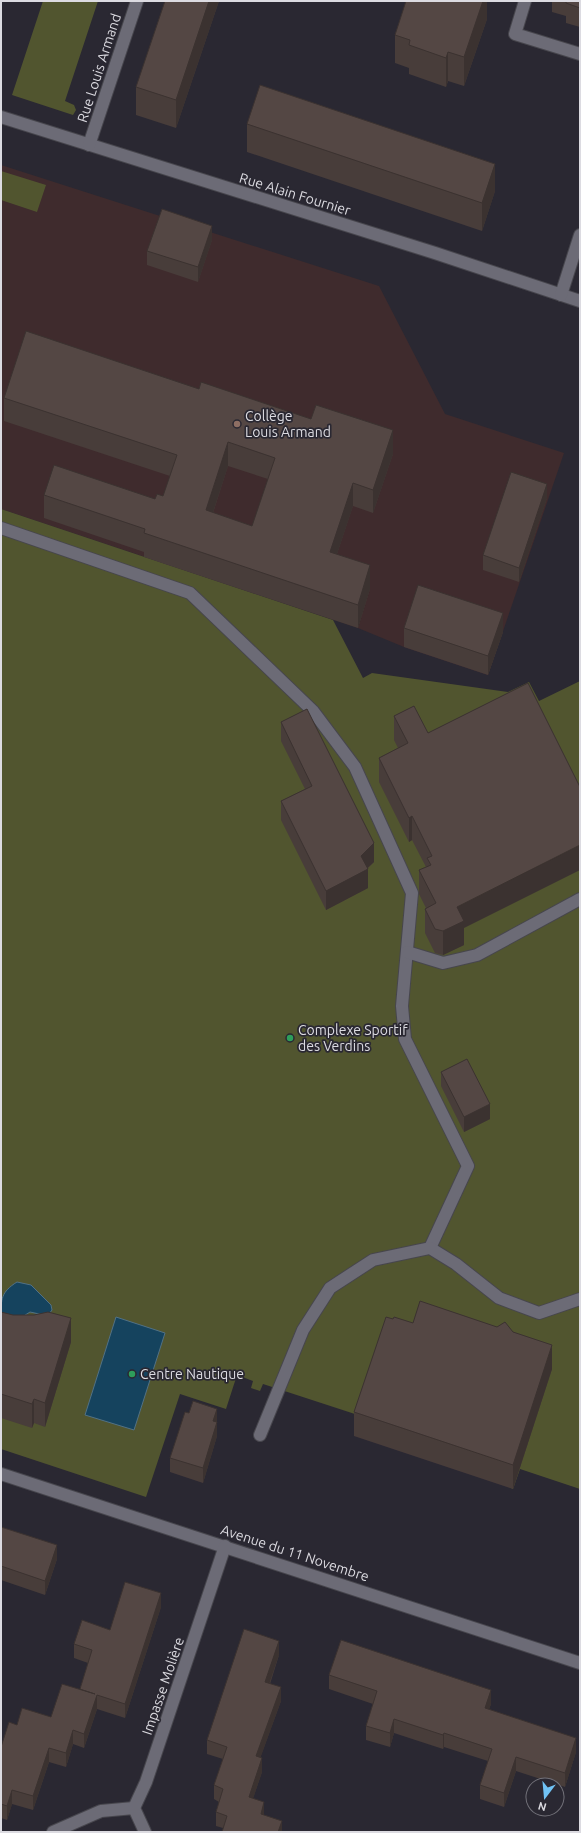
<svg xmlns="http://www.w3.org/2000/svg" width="581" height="1833" font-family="Ubuntu,sans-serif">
<rect width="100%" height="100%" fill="#2a2832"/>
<polygon fill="#3f2b2d" points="1,165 379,286 445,414 564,453 488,675 404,647 358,628 1,509"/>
<g fill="#51552f">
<polygon points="43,1 98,1 65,101 74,105 76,110 73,115 12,95"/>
<polygon points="1,171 46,185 37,212 1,200"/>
<polygon points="1,509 333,620 363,678 372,673 508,692 529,682 539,701 580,681 580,1489 520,1469 513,1489 361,1416 263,1384 260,1391 251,1388 253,1381 237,1375 226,1409 180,1394 146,1497 1,1449"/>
</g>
<g fill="#15435e" stroke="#517185">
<path d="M17,1282L31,1285L51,1305L52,1310L49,1314L44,1315L30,1312L22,1317H1C1,1299 1,1292 17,1282Z"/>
<polygon points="116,1317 165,1333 134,1430 85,1415"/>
</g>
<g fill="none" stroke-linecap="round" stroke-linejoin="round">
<g stroke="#47464d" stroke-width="14">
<g id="lane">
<polyline points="1,528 190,593 313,711 355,767 412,893 402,1006 405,1039 468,1166 430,1248"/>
<polyline points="407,952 443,963 477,955 580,899"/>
<polyline points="260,1435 303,1330 330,1288 373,1260 430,1248 456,1264 499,1298 539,1313 580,1299"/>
</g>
</g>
<g stroke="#47464d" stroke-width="14">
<g id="street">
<polyline points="525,1 515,34 580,54"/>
<polyline points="1,117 435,253 580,301"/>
<polyline points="89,145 137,1"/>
<polyline points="561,295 580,235"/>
<polyline points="1,1474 580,1663"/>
<polyline points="53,1832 101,1811 134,1808"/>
<polyline points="145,1832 134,1808 146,1782 225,1546"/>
</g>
</g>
<use href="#lane" stroke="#6c6b76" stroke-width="12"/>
<use href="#street" stroke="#6c6b76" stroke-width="12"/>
</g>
<g fill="#483d3a" fill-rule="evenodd">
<polygon points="219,1 176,128 136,115 136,87"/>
<polygon points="487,1 487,19 464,86 448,81 446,87 409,74 409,68 395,63 395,35"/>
<polygon points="552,1 580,1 580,27 566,23 566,16 552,12"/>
<polygon points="247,124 495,191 482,231 247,152"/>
<polygon points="212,240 198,282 147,265 147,251"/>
<path d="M4,398L393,454L373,513L353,506L337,554L370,589L358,628L144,557V552L44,518V495L155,499L163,496L170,476L4,421ZM228,466L268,479L252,526L213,513Z"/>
<polygon points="547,498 519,582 483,570 483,555"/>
<polygon points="404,628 503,632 488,675 404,647"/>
<polygon points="414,706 464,928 464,945 443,955 435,953 425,933 425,909 426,908 419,894 419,870 426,867 412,840 409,842 379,782 379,758 398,748 394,740 394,716"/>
<polygon points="281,722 374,862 367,869 368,888 326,910 281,820 281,801 305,789 281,741"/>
<polygon points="441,1072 490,1119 464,1132 441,1086"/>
<polygon points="1,1312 71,1342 45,1427 34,1423 32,1428 1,1418"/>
<polygon points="413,1323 513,1332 552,1369 513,1489 354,1436 354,1412"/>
<polygon points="217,1409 217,1436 203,1483 170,1472 170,1458 189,1413"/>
<polygon points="1,1527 57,1559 45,1595 1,1580"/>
<polygon points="161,1607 125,1718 97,1709 84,1748 73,1744 66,1767 49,1762 33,1810 12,1804 7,1820 1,1818 1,1747 17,1725 51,1717 80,1689 88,1663 74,1658 74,1644 110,1630"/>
<polygon points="279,1655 270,1684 281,1701 260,1758 262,1772 253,1798 264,1815 282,1832 223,1828 216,1826 216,1812 219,1802 214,1799 214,1785 223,1759 207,1754 207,1740"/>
<polygon points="329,1675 491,1704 489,1709 576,1752 565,1787 516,1771 504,1807 480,1799 480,1785 488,1761 444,1747 443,1749 394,1733 390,1747 366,1740 366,1726 373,1704 329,1689"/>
</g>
<g fill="#3b3230">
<polygon points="209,1 219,1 176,128 176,100"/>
<polygon points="483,1 487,1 487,19 464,86 464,57"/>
<polygon points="448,52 448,81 446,87 446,58"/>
<polygon points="495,164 495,191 482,231 482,203"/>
<polygon points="2,181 2,205 1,207 1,183"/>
<polygon points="212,226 212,240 198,282 198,267"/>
<polygon points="393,430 393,454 373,513 373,490"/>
<polygon points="228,442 228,466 206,534 206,510"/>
<polygon points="353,483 353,506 330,575 330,552"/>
<polygon points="547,484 547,498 519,582 519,568"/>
<polygon points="370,565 370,589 358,628 358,605"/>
<polygon points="503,613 503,632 488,675 488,656"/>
<polygon points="412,816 412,840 409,842 409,818"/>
<polygon points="374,843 374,862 365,870 368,869 368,888 326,910 326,891"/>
<polygon points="580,845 580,870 464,928 464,945 443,955 443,931 457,907"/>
<polygon points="490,1104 490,1119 464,1132 464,1117"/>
<polygon points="71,1318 71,1342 45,1427 45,1403"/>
<polygon points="552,1345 552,1369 513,1489 513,1465"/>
<polygon points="34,1399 34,1423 32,1428 32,1404"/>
<polygon points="217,1409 217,1436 203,1483 203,1468 213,1421"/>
<polygon points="57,1545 57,1559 45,1595 45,1581"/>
<polygon points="161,1593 161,1607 125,1718 125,1704"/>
<polygon points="279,1641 279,1655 265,1696 265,1682"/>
<polygon points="281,1687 281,1701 256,1770 256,1756"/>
<polygon points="491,1690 491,1704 485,1722 485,1708"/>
<polygon points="97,1695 97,1709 84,1748 84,1734"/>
<polygon points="394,1719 394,1733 390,1747 390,1733"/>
<polygon points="73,1730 73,1744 66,1767 66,1753"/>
<polygon points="444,1733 444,1747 443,1749 443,1735"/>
<polygon points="576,1738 576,1752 565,1787 565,1773"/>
<polygon points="49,1748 49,1762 33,1810 33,1796"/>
<polygon points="516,1757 516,1771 504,1807 504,1793"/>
<polygon points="262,1758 262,1772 249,1811 249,1797"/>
<polygon points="12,1790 12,1804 7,1820 7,1806"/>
<polygon points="264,1802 264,1816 261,1814"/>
<polygon points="282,1821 282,1832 278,1832"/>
</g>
<g fill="#544744" stroke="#3b3230" fill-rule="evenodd">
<polygon points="165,1 209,1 176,100 136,87"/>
<polygon points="406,1 483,1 464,57 448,52 446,58 409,45 410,40 395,35"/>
<polygon points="566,1 580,1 580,8 566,3"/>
<polygon points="260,85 495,164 482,203 247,124"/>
<polygon points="162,209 212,226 198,267 147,251"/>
<path d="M26,331L199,389L201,382L311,419L316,405L393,430L373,490L353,483L330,552L370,565L358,605L144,533L145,529L44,495L54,465L155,499L157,494L163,496L177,455L4,398ZM228,442L275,458L252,526L206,510Z"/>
<polygon points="511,472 547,484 519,568 483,555"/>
<polygon points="418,585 503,613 488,656 404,628"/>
<polygon points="528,683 580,787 580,845 457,907 464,921 443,931 435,929 425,909 436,903 419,870 431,865 427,858 432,856 412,816 409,818 379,758 408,743 394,716 414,706 428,733"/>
<polygon points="307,709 374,843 361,856 368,869 326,891 281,801 312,786 281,722"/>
<polygon points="467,1059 490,1104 464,1117 441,1072"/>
<polygon points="420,1301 497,1327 505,1322 513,1332 552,1345 513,1465 354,1412 386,1317 393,1319 394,1317 413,1323"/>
<polygon points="1,1312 13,1315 34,1315 48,1312 71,1318 45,1403 34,1399 32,1404 1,1394"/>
<polygon points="193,1401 217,1409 213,1421 217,1422 203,1468 170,1458 185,1412 189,1413"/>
<polygon points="1,1527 57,1545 45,1581 1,1566"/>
<polygon points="125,1582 161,1593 125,1704 97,1695 84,1734 73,1730 66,1753 49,1748 33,1796 12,1790 7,1806 1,1804 1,1747 9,1722 17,1725 22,1708 51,1717 62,1684 95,1694 80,1689 92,1650 74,1644 82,1620 110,1630"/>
<polygon points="244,1629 279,1641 265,1682 281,1687 256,1756 262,1758 249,1797 264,1802 261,1814 282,1821 278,1832 222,1832 227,1816 216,1812 223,1789 214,1785 227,1747 207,1740"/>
<polygon points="341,1640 491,1690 485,1708 576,1738 565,1773 516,1757 504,1793 480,1785 492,1749 444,1733 443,1735 394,1719 390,1733 366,1726 377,1691 329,1675"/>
</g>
<circle fill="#8d6e63" stroke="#2a2832" stroke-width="1.5" cx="237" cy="424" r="4"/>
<g fill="#2e9e5b" stroke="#2a2832" stroke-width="1.5">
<circle cx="290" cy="1038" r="4"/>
<circle cx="132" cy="1374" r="4"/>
</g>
<g text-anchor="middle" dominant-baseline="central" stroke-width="3.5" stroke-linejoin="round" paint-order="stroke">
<g font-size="14" fill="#dcdbe1" stroke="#2a2832">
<text transform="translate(99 68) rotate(-72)">Rue Louis Armand</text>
<text transform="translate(295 194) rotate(17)">Rue Alain Fournier</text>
<text transform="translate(295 1553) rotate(18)">Avenue du 11 Novembre</text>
<text transform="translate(163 1686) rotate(-71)">Impasse Molière</text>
</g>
<g font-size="14" fill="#dcdbe1" stroke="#2a2832" text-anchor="start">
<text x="245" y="416">Collège<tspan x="245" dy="16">Louis Armand</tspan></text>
<text x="298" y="1030">Complexe Sportif<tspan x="298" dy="16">des Verdins</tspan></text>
<text x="140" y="1374">Centre Nautique</text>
</g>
</g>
<rect width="581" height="1833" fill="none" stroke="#dcdbe1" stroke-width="4"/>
<g transform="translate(545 1797) rotate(196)"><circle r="19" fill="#2a2832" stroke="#717078"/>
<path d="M0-3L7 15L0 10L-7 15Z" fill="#70c2f4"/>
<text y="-6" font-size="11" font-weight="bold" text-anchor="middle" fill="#dcdbe1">N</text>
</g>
</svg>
